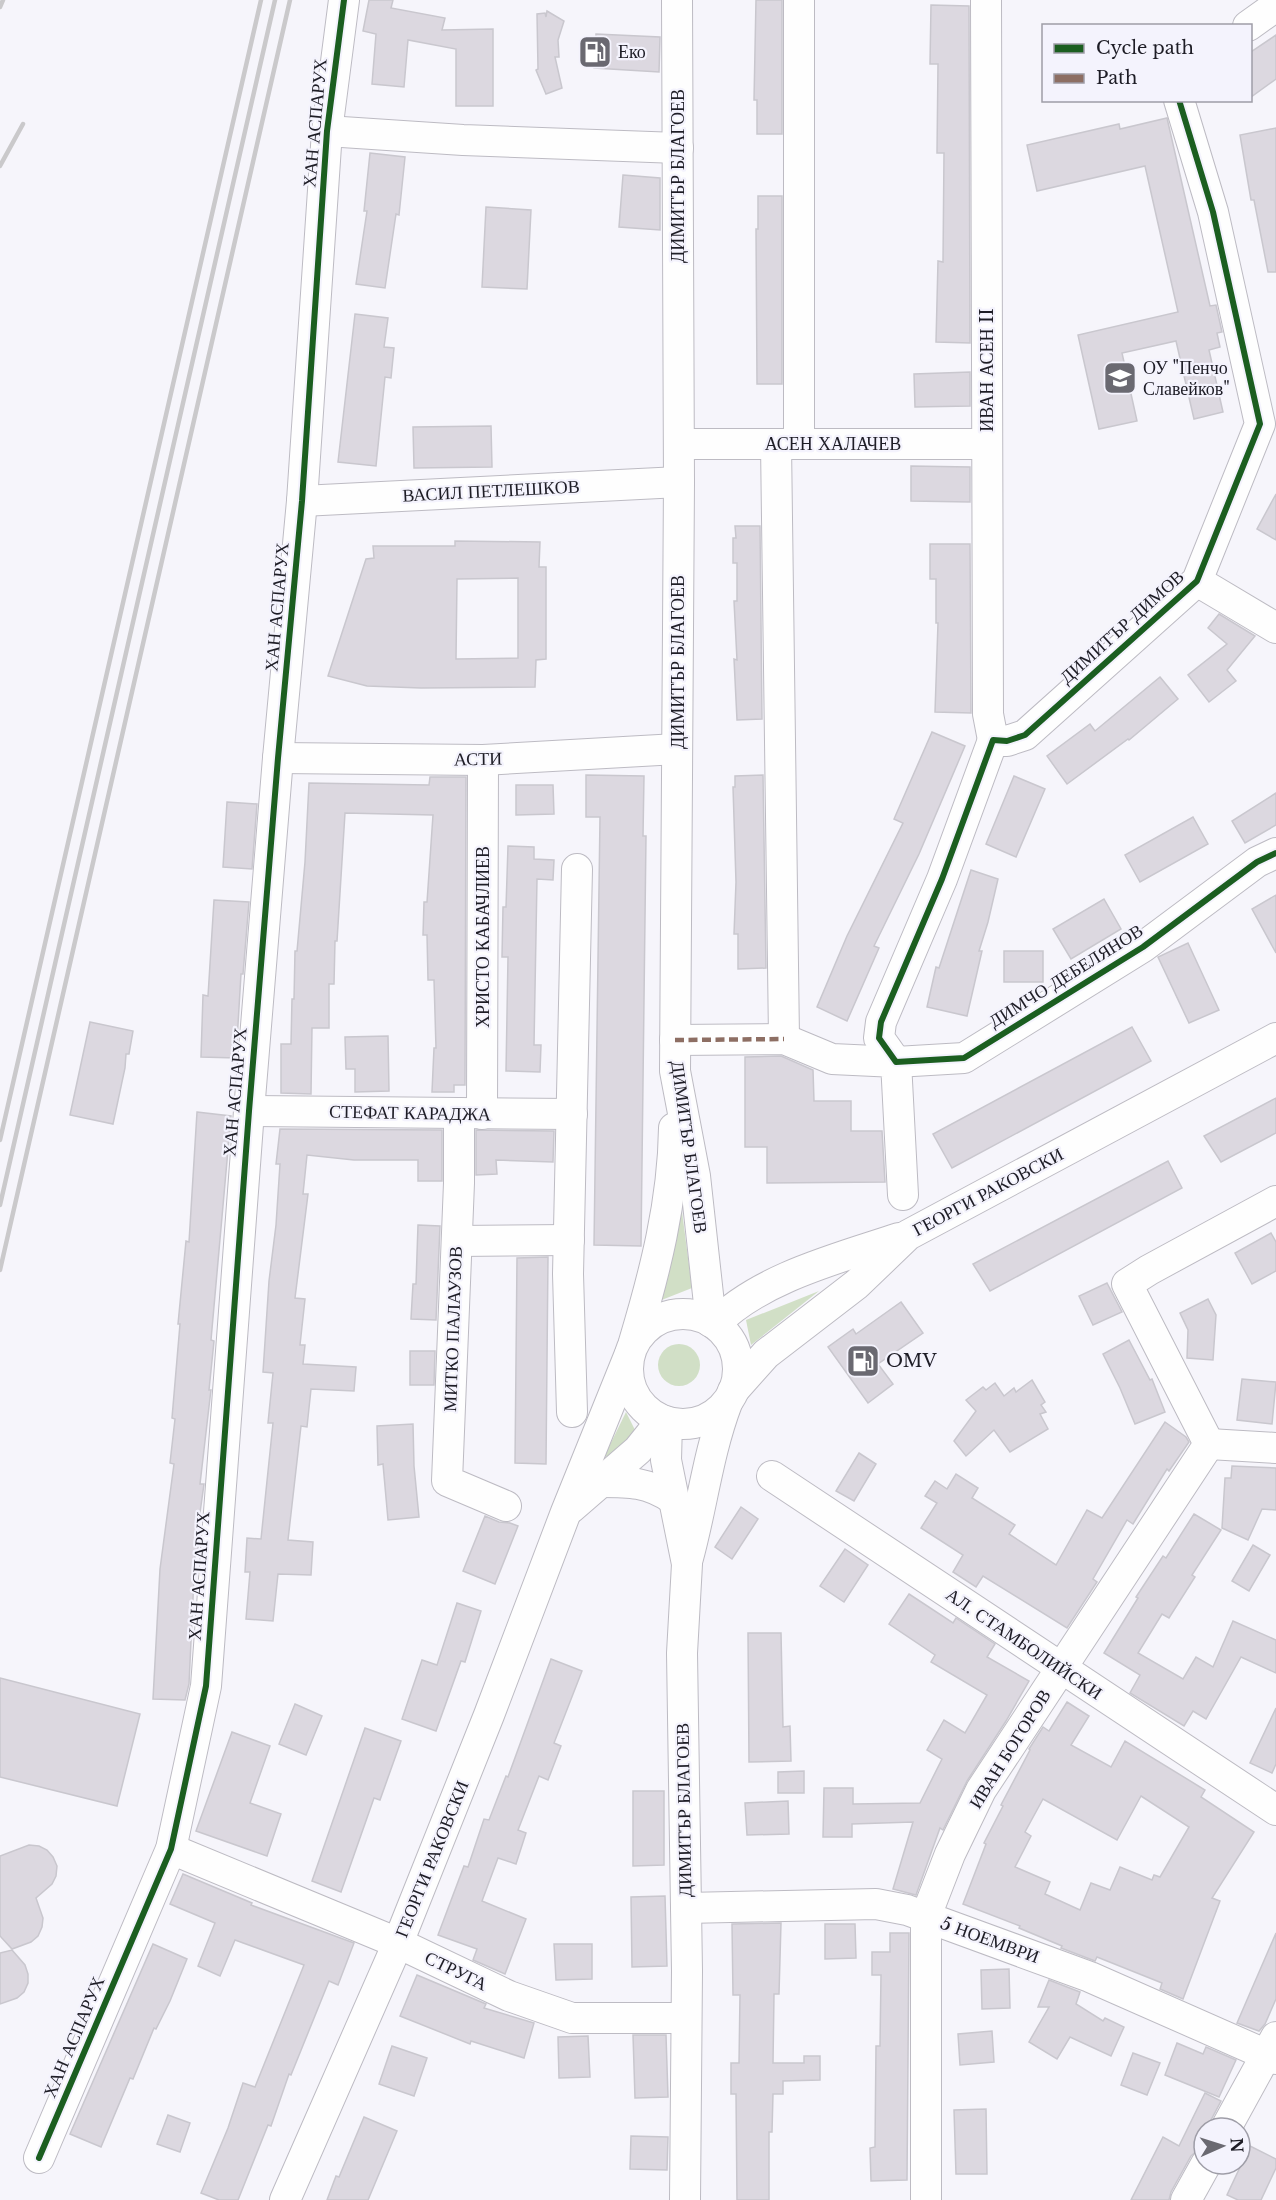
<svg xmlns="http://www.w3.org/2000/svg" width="1276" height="2200" font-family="'Libre Baskerville',serif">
<rect width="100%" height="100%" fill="#f6f5fb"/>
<g fill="#d1dfc6">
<polygon points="681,1204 692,1288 654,1303"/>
<polygon points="819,1291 751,1345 746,1320"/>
<circle cx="679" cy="1365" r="21"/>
<polygon points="626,1412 638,1436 619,1453 604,1457"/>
</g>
<g fill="#dcd8e0" stroke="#c9c7ce" stroke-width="1.5" fill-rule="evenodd">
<polygon points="369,0 393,0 391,8 445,18 442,30 493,29 493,106 456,106 456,49 408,40 404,87 372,84 376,34 363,31"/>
<polygon points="756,0 782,0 782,134 757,134 757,100 754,100"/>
<polygon points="931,5 969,6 970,343 936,342 938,261 943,262 944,153 937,153 938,64 930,64"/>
<polygon points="547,11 564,21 558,40 559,57 555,57 562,88 546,94 536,70 538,69 537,14 545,13 546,17"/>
<polygon points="596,34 660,37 659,72 594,68"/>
<polygon points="1276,35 1276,79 1251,97 1251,52"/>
<polygon points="1167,118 1210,306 1216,305 1222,332 1217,333 1220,347 1209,350 1223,412 1194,419 1176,341 1122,353 1137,421 1099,429 1078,335 1178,312 1145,166 1037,191 1027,145 1119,124 1120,129"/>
<polygon points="1276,128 1276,272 1268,272 1254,200 1251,200 1240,135"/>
<polygon points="370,153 405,157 399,215 396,214 385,288 356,284 367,211 364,211"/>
<polygon points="623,175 660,178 660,230 619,227"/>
<polygon points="758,196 782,196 782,384 757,384 756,229 758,229"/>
<polygon points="486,207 531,210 527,289 482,287"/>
<polygon points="355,314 388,318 384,347 394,348 391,378 385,377 376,466 338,462"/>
<polygon points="970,372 970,406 915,407 914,374"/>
<polygon points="491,426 492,467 414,468 413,427"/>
<polygon points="911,466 970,467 970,502 911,501"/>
<polygon points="1276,494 1276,540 1257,529"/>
<polygon points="735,526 760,526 762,719 737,720 734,659 737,660 734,601 737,601 737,563 733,563 733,538 736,538"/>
<path d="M455,541L540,542L539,567H546V659L536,660L535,687L421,688L367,686L328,676L366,559L374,558L373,546H455ZM518,578V658L456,659L457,579Z"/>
<polygon points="930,544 970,544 971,713 935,712 938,623 936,623 936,579 930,579"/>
<polygon points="1219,614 1255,636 1227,670 1236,681 1209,702 1188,675 1227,644 1208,628"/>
<polygon points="1160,677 1178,699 1129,740 1128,739 1067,784 1047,756 1090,724 1095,731"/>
<polygon points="932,732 965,746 919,854 874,946 879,948 847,1021 817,1007 847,936 903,823 894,819"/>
<polygon points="586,775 644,776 643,836 646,836 641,1246 594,1245 600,817 586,817"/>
<polygon points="763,775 766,968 738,969 738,934 734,934 736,882 733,787 735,787 735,776"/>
<polygon points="1014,776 1045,789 1016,857 986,844"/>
<polygon points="430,777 466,777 465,1085 454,1085 454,1092 432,1092 434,1048 436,1048 434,980 428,980 427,935 423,935 424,902 427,902 433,815 345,813 337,941 335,941 334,984 329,984 329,1028 312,1028 311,1094 281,1093 281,1044 291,1044 292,999 294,999 295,951 297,951 305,862 309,783 429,785"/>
<polygon points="516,785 553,785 554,814 516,815"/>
<polygon points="1276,793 1276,825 1245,843 1232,821"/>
<polygon points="227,802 257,804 252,869 223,867"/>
<polygon points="1193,817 1208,844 1140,882 1125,855"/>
<polygon points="508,846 534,847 534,859 554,860 553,880 537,879 534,1045 541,1045 540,1072 506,1071 508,957 502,957 503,907 506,907"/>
<polygon points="971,870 998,879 988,922 979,951 982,951 967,1016 927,1007 936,967 939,968"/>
<polygon points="1276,895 1276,953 1252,909"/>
<polygon points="1104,899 1121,929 1071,959 1053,929"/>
<polygon points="214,900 249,902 243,974 241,974 236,1058 201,1057 203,995 208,996"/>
<polygon points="1188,943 1219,1010 1189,1023 1158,957"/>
<rect x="1004" y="951" width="39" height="31"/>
<polygon points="90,1022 133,1031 129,1054 126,1054 125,1068 113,1124 70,1115"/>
<polygon points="1132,1027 1151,1061 952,1168 933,1134"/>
<polygon points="388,1036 389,1091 355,1092 355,1069 346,1069 345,1037"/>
<polygon points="781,1056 813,1070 814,1101 851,1101 851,1131 882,1131 885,1182 767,1183 767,1147 745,1147 745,1057"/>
<polygon points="1276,1098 1276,1133 1221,1162 1204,1136"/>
<polygon points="197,1112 231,1116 211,1340 214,1341 209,1390 211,1390 210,1398 200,1484 204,1484 198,1527 200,1527 197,1556 195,1556 189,1684 185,1700 153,1699 160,1569 174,1464 170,1463 175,1419 172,1418 180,1324 178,1324 186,1241 189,1242"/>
<polygon points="280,1129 442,1130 442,1181 418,1181 418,1160 354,1160 307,1155 303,1194 308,1194 295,1298 305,1299 300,1345 305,1345 303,1364 356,1367 354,1391 311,1389 307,1427 301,1426 288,1540 313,1542 311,1575 278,1574 273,1621 246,1619 250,1572 245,1572 247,1538 261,1539 273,1423 268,1423 273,1373 263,1372 269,1281 276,1225 280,1164 276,1164"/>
<polygon points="476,1130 554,1131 553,1162 496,1160 497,1174 476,1175"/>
<polygon points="1168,1161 1182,1188 990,1291 973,1264"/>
<polygon points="418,1225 440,1226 436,1320 411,1319 413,1284 416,1284"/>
<polygon points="1271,1233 1276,1242 1276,1271 1252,1284 1235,1253"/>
<polygon points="548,1257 546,1464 515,1463 517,1258"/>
<polygon points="1107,1283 1122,1312 1093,1325 1079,1296"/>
<polygon points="1208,1299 1216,1315 1213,1360 1187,1358 1188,1330 1180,1313"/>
<polygon points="901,1302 923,1333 878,1364 893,1384 868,1403 828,1347 853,1329 856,1334"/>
<polygon points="1129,1340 1150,1380 1152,1379 1165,1412 1135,1424 1120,1388 1103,1354"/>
<polygon points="410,1351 435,1351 434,1385 410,1385"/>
<polygon points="1242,1379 1276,1382 1272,1424 1237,1420"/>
<polygon points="1032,1380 1045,1402 1041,1405 1046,1412 1040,1414 1048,1429 1010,1452 994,1430 966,1456 954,1441 976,1411 966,1400 983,1387 986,1390 995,1383 1004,1396 1014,1388 1016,1392"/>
<polygon points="1165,1422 1186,1437 1189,1442 1169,1471 1167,1469 1133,1524 1127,1520 1093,1579 1097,1582 1067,1628 983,1576 976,1587 953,1572 963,1555 921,1528 937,1503 925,1496 935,1481 947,1489 956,1474 978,1488 972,1498 1015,1525 1009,1534 1056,1565 1087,1510 1102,1518"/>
<polygon points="413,1424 414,1466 419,1517 388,1520 383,1464 378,1465 377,1426"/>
<polygon points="859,1453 876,1464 854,1501 836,1491"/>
<polygon points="1232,1466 1276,1468 1276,1510 1262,1509 1248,1540 1222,1528 1225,1478 1231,1478"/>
<polygon points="741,1507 758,1519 732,1559 715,1547"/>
<polygon points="1194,1514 1221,1530 1192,1575 1195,1577 1169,1618 1162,1614 1138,1653 1183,1679 1196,1657 1213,1667 1233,1621 1276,1640 1276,1673 1241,1657 1206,1719 1193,1711 1184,1726 1130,1693 1140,1675 1104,1653 1138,1598 1136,1597 1163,1556 1166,1558"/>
<polygon points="485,1516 499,1522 510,1523 518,1526 495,1584 463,1571"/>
<polygon points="1253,1545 1270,1555 1249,1591 1232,1581"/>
<polygon points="845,1549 868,1565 844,1602 820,1586"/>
<polygon points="909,1594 953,1623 956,1618 995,1644 987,1657 1029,1681 1006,1721 967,1781 943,1830 940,1828 916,1895 893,1889 913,1822 852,1824 852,1837 823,1837 824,1788 853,1788 853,1804 920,1803 942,1759 927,1750 944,1720 965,1733 987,1695 931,1662 935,1655 889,1624"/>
<polygon points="457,1603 481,1611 465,1662 461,1661 436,1731 402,1719 422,1660 437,1665"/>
<polygon points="748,1633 781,1633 783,1727 790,1726 791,1761 749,1762"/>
<polygon points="551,1659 582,1671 554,1743 561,1746 548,1780 539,1776 518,1830 526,1833 516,1864 498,1858 482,1901 526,1919 505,1974 473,1960 477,1949 438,1935 464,1866 468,1867 484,1819 489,1820 506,1776 508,1777"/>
<polygon points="0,1678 140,1714 117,1806 0,1777"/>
<path d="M1067,1702L1089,1716L1071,1745L1111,1767L1125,1741L1205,1790L1201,1797L1254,1832L1212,1898L1220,1901L1183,1999L1160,1989L1162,1983L1097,1957L1095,1961L1061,1948L1062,1946L1019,1928L1020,1926L963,1904L986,1844L984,1843L1003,1806L1001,1805L1030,1750L1029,1749L1043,1727L1049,1731ZM1141,1796L1189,1827L1160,1877L1154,1875L1152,1880L1120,1867L1110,1890L1091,1883L1080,1910L1045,1894L1050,1882L1015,1867L1031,1836L1025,1832L1043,1799L1117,1840Z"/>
<polygon points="295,1704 322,1716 306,1755 279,1744"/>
<polygon points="1276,1708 1276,1764 1272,1773 1250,1763"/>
<polygon points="365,1728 401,1741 380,1800 374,1798 341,1892 312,1881"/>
<polygon points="232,1732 270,1746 250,1803 281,1814 267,1856 196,1831"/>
<polygon points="804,1771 804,1793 778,1793 778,1772"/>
<polygon points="633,1791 664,1791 664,1865 633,1866"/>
<polygon points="788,1801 789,1834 747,1835 745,1803"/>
<polygon points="29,1845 39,1846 47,1850 53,1857 57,1866 56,1876 52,1884 36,1898 43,1918 42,1927 38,1936 31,1942 12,1949 0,1936 0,1856"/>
<polygon points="183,1874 252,1903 251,1905 354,1943 338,1985 329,1981 291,2075 289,2074 271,2126 268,2125 238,2200 219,2200 201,2193 228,2128 243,2083 255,2087 304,1965 235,1940 220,1976 198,1966 215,1923 170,1904"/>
<polygon points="665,1896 667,1966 632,1967 631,1897"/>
<polygon points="781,1923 779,1994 774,1994 773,2063 804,2063 804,2056 820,2056 820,2080 783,2081 783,2094 773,2094 772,2132 769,2132 769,2200 737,2200 736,2094 731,2094 731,2063 739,2063 740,1995 733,1995 732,1924"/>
<polygon points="825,1924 855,1924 856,1958 825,1959"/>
<polygon points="890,1933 909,1933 907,2180 871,2181 870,2148 875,2147 876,2046 880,2046 881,1975 872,1975 872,1952 890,1952"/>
<polygon points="1276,1933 1276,1999 1265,2024 1259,2031 1237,2023"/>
<polygon points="153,1944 187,1959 170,2001 156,2029 154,2028 133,2079 130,2078 101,2147 70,2134"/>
<polygon points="554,1944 592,1944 592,1979 556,1980"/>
<polygon points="12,1950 25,1965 28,1974 28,1983 24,1992 17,1998 0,2004 0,1953"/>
<polygon points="1009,1969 1010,2008 982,2009 981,1970"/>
<polygon points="417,1975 486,2004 484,2008 534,2023 524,2058 471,2041 470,2044 400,2016"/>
<polygon points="1049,1980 1080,1992 1076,2004 1103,2021 1105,2018 1124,2027 1111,2056 1070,2037 1057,2059 1029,2042 1049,2007 1038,2007"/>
<polygon points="992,2031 994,2062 960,2065 958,2034"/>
<polygon points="633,2035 666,2035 668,2097 635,2098"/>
<polygon points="588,2036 590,2077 559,2078 558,2037"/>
<polygon points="1177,2043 1203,2054 1206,2047 1236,2060 1219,2097 1165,2075"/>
<polygon points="392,2046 427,2058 414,2096 379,2084"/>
<polygon points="1133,2053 1160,2063 1147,2095 1121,2085"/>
<polygon points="1205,2093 1221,2101 1211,2120 1209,2128 1204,2128 1204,2141 1200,2148 1191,2156 1171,2192 1169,2200 1131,2200 1163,2137 1179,2146"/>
<polygon points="986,2109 987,2174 956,2174 954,2110"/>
<polygon points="168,2115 190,2123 180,2152 157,2144"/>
<polygon points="364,2117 397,2131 368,2200 327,2200 336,2176 339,2177"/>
<polygon points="631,2136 668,2137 667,2170 630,2169"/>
<polygon points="1250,2146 1276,2159 1276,2168 1261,2200 1238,2200 1227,2195"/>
</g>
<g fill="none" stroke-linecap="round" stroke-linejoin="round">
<g stroke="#bdbbc3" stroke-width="32">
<g id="minor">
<polyline points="677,0 679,482 675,1071 695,1176 711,1322"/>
<polyline points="986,0 988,714 993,740"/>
<polyline points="1248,26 1276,6"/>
<polyline points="1179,100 1213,212 1260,424 1197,581 1025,735 1007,741 993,740 942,879 881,1022 879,1038 896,1062 964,1058 1143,947 1257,862 1276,853"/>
<polyline points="327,131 463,140 678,148"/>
<polyline points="799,443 799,0"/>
<polyline points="679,444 987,444"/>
<polyline points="776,444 784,1039"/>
<polyline points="302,501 679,482"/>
<polyline points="1197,581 1276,628"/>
<polyline points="278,758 483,760 677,749"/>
<polyline points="675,1040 784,1039 832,1059 896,1062 903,1195"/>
<polyline points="249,1111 572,1114"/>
<polyline points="459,1113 459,1183 447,1481 506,1506"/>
<polyline points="482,1114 483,760"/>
<polyline points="457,1241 569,1240"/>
<circle cx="683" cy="1369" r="55"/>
<path d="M715,1324C760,1278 839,1258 899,1238"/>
<path d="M634,1342C655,1272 673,1202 674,1128"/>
<polyline points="733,1391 766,1354 857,1284 908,1235 1276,1038"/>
<polyline points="572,1412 568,1274 577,869"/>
<polyline points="667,1422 666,1460 687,1564 682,1653 687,1971 685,2200"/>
<polyline points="1209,1444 1127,1284 1149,1270 1276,1201"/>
<polyline points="1209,1444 1276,1448"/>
<polyline points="772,1476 1276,1810"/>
<path d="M601,1482C630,1482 648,1482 673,1499"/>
<polyline points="571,1508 638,1450 662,1420"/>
<path d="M688,1558C702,1507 708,1453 727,1403"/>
<polyline points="171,1849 398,1943 509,1996 572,2018 686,2018"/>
<polyline points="686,1908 876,1904 907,1910 1090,1977 1276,2059"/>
<polyline points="1226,2128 1276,2037"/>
<polyline points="39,2158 171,1849 206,1686 249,1111 278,758 302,501 327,131 344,0"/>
<polyline points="285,2200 398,1943 489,1715 566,1512 629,1356"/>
<polyline points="926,2200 926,1916 950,1854 981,1790 1209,1444"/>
<polyline points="1186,2200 1206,2164"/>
</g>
</g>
<use href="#minor" stroke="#fefefe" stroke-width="30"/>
<g stroke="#cac9cb" stroke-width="4.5">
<polyline points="0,7 3,0"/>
<polyline points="0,166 23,124"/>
<polyline points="0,1140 261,0"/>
<polyline points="0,1205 275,0"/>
<polyline points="0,1270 290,0"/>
</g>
<polyline stroke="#8d6e63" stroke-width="4.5" stroke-dasharray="9 4.5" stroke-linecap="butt" points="675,1040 784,1039"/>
<g stroke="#f4f3fd" stroke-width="10">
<g id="cycleway">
<polyline points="1179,100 1213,212 1260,424 1197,581 1025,735 1007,741 993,740 942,879 881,1022 879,1038 896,1062 964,1058 1143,947 1257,862 1276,853"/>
<polyline points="39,2158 171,1849 206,1686 249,1111 278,758 302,501 327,131 344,0"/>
</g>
</g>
<use href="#cycleway" stroke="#1b5e20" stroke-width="6"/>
</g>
<defs>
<g id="fuel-square" transform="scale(1.725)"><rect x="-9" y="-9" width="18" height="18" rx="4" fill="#6a6971" stroke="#f4f3fd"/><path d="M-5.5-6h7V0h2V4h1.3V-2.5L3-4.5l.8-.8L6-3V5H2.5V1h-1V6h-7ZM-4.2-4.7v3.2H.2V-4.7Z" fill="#fff"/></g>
<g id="school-square" transform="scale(1.725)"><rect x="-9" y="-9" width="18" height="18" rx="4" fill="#6a6971" stroke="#f4f3fd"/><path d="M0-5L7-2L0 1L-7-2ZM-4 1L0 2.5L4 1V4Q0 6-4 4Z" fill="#fff"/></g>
</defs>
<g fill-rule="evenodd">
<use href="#fuel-square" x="595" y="52"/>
<use href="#school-square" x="1120" y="378"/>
<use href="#fuel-square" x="863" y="1361"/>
</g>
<g text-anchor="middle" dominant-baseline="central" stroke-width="4.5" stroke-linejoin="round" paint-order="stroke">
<g font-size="18" fill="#1e1d26" stroke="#f4f3fd" text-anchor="start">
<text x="618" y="52">Еко</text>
<text x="1143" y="368">ОУ "Пенчо<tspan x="1143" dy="21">Славейков"</tspan></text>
<text x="886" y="1361">OMV</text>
</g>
<g font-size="18" fill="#1e1d26" stroke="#f4f3fd">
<text transform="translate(315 123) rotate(-85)">ХАН АСПАРУХ</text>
<text transform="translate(678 176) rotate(-90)">ДИМИТЪР БЛАГОЕВ</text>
<text transform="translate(987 370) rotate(-90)">ИВАН АСЕН II</text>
<text x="833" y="444">АСЕН ХАЛАЧЕВ</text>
<text transform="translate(491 491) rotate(-3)">ВАСИЛ ПЕТЛЕШКОВ</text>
<text transform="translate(277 607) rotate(-85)">ХАН АСПАРУХ</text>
<text transform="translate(1122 627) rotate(-42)">ДИМИТЪР ДИМОВ</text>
<text transform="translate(678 662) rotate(-90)">ДИМИТЪР БЛАГОЕВ</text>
<text transform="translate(478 759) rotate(-1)">АСТИ</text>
<text transform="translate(483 937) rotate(-90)">ХРИСТО КАБАЧЛИЕВ</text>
<text transform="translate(1066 976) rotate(-32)">ДИМЧО ДЕБЕЛЯНОВ</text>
<text transform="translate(235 1092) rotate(-85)">ХАН АСПАРУХ</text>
<text transform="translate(410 1113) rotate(1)">СТЕФАТ КАРАДЖА</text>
<text transform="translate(689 1147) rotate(82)">ДИМИТЪР БЛАГОЕВ</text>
<text transform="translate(988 1192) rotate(-28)">ГЕОРГИ РАКОВСКИ</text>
<text transform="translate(453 1329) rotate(-88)">МИТКО ПАЛАУЗОВ</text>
<text transform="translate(199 1576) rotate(-86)">ХАН АСПАРУХ</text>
<text transform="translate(1024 1644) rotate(34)">АЛ. СТАМБОЛИЙСКИ</text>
<text transform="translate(1010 1749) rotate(-58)">ИВАН БОГОРОВ</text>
<text transform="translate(684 1810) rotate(-91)">ДИМИТЪР БЛАГОЕВ</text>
<text transform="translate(432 1859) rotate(-68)">ГЕОРГИ РАКОВСКИ</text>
<text transform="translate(990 1940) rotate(20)">5 НОЕМВРИ</text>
<text transform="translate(456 1971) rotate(26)">СТРУГА</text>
<text transform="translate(74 2037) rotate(-67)">ХАН АСПАРУХ</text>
</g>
</g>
<rect x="1042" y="24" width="210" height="78" fill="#f4f3fd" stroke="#9e9da7" stroke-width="1.5"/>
<rect x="1054" y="44" width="30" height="9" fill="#1b5e20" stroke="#9e9da7" stroke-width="1.5"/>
<text x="1096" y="54" font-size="18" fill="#1e1d26">Cycle path</text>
<rect x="1054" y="74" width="30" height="9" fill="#8d6e63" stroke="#9e9da7" stroke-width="1.5"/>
<text x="1096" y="84" font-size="18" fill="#1e1d26">Path</text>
<g transform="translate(1222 2146) rotate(87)"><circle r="28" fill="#f4f3fd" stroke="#9e9da7" stroke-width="1.5"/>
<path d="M0-4.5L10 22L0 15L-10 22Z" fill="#6a6971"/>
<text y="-9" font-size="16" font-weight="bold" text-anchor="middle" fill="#1e1d26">N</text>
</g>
</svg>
